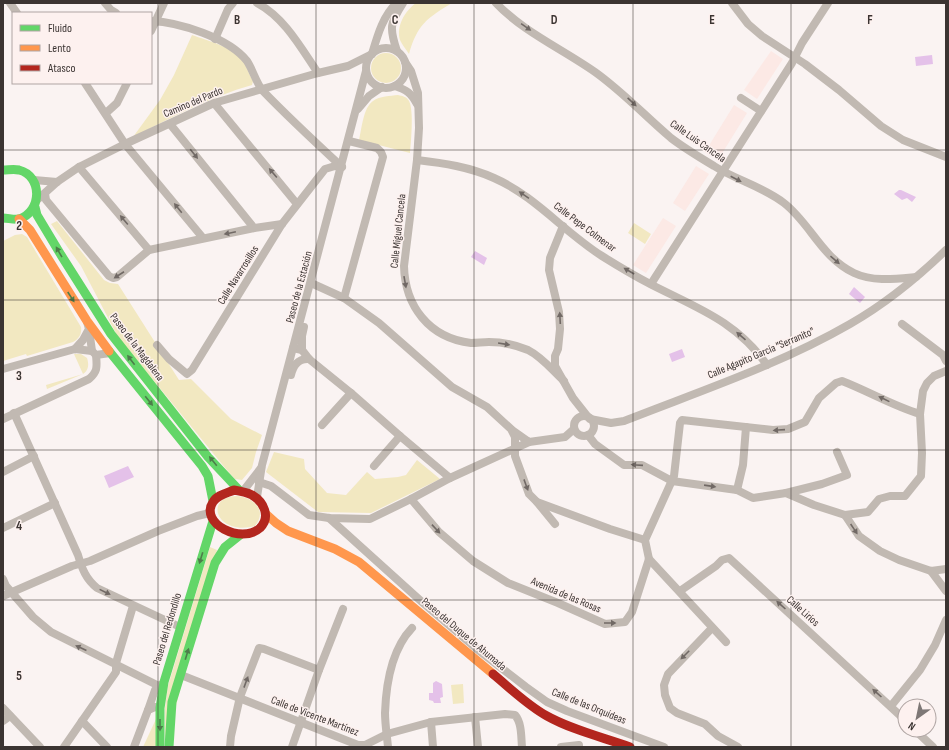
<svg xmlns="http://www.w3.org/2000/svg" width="949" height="750" font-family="'Sofia Sans Condensed',sans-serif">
<rect width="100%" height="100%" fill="#faf3f2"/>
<g fill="#fce9e5">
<polygon points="771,51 783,59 757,99 744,90"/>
<polygon points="734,105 747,113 718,160 705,152"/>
<polygon points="696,166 709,174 685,211 673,203"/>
<polygon points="663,218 676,226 646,273 633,265"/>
</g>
<g fill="#f2e8c1">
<path d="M416,3H452C427,18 417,25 409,54C406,49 402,45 400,40C396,26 405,11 416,3Z"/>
<path d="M192,35C208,41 232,46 243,61C247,67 249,75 253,81L252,85C210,97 172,117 133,137L160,100L174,75Z"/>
<circle cx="386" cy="68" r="15"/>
<path d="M398,95C403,96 407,97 409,101C414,110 411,142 410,153L359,140C362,128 363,108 373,101C380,96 390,96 398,95Z"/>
<polygon points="57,221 104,280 110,283 118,284 179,380 191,379 231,419 262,435 256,452 252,468 242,480 235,479 226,469 118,337 81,266 51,224"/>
<polygon points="634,223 651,234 645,244 628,233"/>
<path d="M22,234L27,237L81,327C82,334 79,339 73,342L27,356L26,354L3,361V241L15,235Z"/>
<path d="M74,354H81L87,358C89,364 89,370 83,374L47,389L46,385L83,374Z"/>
<polygon points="274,452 304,459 305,469 327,493 346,495 367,472 375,479 398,477 406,475 417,460 440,479 371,513 318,512 266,472"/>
<path d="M236,496C253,497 268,510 255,526C217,536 203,498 236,496Z"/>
<polygon points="210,547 217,550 165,747 165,708 168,686"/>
<polygon points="463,684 464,703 453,704 451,685"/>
<polygon points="156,719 156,747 143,747"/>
</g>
<g fill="#e4c1e9">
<polygon points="932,55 933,64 916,66 915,57"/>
<polygon points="899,190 901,190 916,197 912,202 907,198 902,200 894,194"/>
<polygon points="475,251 487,258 484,265 471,257"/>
<polygon points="854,287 865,297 860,303 849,294"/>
<polygon points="682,349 685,357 672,362 669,354"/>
<polygon points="128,466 134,477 109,488 104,476"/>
<polygon points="436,681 442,684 443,697 440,698 441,703 434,703 433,701 429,700 429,693 433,693 433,683"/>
</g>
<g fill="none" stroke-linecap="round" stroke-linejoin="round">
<g stroke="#c1b9b2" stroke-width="8">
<polyline points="10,3 17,13"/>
<polyline points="105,3 111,10 116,13"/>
<path d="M257,3C285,18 301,48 318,73"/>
<path d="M496,3C522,31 564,50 595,72C623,92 645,116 671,138C684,148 699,157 714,166C736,180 764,187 784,203C810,223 822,258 854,273C873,282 895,279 916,277"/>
<polyline points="732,3 748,24 762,36 805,64 839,90 881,126 903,140 946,157"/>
<path d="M151,21C179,22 229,38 247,61C253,70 256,83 263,91C288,117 315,142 342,167"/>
<polyline points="151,31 164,3"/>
<polyline points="215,39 228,9 233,3"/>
<circle cx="386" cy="68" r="20"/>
<path d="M397,51C389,28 390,23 403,3"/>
<path d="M372,54C377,37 383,15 397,3"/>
<path d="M405,62L411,71L418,93L419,128L417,160L404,266C405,306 429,338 471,343C477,343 483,342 489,342C502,342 516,345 528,350C542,357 552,370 564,381"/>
<polyline points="85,83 125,144 203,238"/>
<path d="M395,86C407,90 411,93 417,104"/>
<polyline points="741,98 761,111"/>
<polyline points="214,103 297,204"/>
<polyline points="358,109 369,96 382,87"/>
<polyline points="106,113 117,103 127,83"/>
<polyline points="170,124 254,228"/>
<path d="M417,160C443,163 470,167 494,178C535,196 564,232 602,256C618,266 635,276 652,285C697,308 736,321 767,365"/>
<polyline points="79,167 149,250"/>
<polyline points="34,180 57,182"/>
<polyline points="45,194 46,200 109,276 113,278 117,277 149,250 254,228 282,224"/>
<polyline points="37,200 57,182 79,167 125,144 214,103 318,73 348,66 370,55"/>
<polyline points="563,226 550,258 549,270 559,312 560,329 558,349 555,356 555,366 573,398 588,417"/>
<polyline points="311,283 344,298 379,323 452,387 487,407 511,429 515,437 515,456 529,494 537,502 610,529 645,540"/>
<polyline points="651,284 792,63 802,43 828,3"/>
<polyline points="344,298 383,157 381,152 377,148 349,141"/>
<polyline points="902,324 943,355 946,361"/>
<polyline points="89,329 92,351"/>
<polyline points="157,345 169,359 187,374 192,370 282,224 325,169 335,166 342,167"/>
<polyline points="293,348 302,350 309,359 351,393 400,436"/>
<polyline points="75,349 83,340 89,329 87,322"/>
<polyline points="302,350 302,336 304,327"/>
<polyline points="3,369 75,349 92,351 96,355 110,353"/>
<path d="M291,375C293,366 298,358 309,359"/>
<path d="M14,413L78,555C82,569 86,579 97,588L180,627"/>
<circle cx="584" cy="426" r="10"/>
<path d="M3,419L89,379C98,371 97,367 96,355"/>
<path d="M590,419L611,423L624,421C700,391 779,365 850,324C885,304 917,278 946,250"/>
<polyline points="322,425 351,393"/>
<polyline points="512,430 529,442 565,437 574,429"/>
<polyline points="588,435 595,444 624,465 642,465 672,481 737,490 753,498 786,493 814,505 845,515 859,536 880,551 899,560 931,571 946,569"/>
<polyline points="374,466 400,436 450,478"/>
<polyline points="3,472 34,456"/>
<polyline points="259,482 271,486 309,515 329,518 370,519 411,499 450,478 529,442"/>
<polyline points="244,490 261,468"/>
<polyline points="737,490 743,465 746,427"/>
<polyline points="786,493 822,484 847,475 837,452"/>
<polyline points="257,497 262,465 366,71"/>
<path d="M411,499L439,532L473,561L508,583L558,603L605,624L625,622L632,612L649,559L645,540L674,476L680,423L682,420L773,430L788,429L805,422L819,398L836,383L842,381C868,391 893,406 920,414"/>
<polyline points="537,502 555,524"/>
<polyline points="845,515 868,512 879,499 890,496 905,496 921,476 922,453 920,414 923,391 927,383 934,376 946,371"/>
<polyline points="329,518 422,602 477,649 526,687 547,702 567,711 664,747"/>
<polyline points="3,528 55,503"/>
<polyline points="649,559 726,642"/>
<polyline points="931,571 946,591"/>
<polyline points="3,579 6,586 33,617 51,632 159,686"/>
<polyline points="680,591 716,566 722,560 729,558 905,720"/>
<polyline points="3,596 72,566 90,561 158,531 197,516 210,513"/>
<polyline points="712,628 668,674 664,685 665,695 670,708 677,713 705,724 718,736 738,747"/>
<path d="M181,675L358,745H365L387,734L431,722L505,714L515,715C522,723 521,737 522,747"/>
<polyline points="891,706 920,670 935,645 946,620"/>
<polyline points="3,708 40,747"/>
<polyline points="160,708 155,707 148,710 155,690 162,684"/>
<polyline points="475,717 478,747"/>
<polyline points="3,721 10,716"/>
<polyline points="82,721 107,747"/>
<polyline points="431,722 433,747"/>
<polyline points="915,730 933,747"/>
<polyline points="64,747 116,672 116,663 133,606"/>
<polyline points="134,747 148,710"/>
<polyline points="230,747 231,736 240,697 259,648 264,649 319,670"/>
<polyline points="292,747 319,670 343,609"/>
<path d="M388,747C387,736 385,724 385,713C386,684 392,649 412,628"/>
<polyline points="561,747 579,745 579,747"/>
</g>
<g stroke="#63d668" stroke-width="9">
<path d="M3,170C8,170 14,169 19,170C43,176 42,212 19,219C14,220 8,218 3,218"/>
<polyline points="35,207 37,215 61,255 111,334 208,457 239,490"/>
<polyline points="109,351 202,466 208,476 213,501"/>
<polyline points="160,747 160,708 164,682 213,521"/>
<polyline points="169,747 172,702 215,563 225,547 240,535"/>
</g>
<g stroke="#ff974d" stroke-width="9">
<polyline points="19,219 30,230 87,321 109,351"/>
<polyline points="266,514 276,523 288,531 335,549 359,562 493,674"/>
</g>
<g stroke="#b3261e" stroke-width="9">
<path d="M234,490C240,491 246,492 252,495C264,502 271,517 260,528C241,545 199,523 213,502C217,495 227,493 234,490Z"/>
<path d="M493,674C510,688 527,705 547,716C572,730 602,737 630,747"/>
</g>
</g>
<defs><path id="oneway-solid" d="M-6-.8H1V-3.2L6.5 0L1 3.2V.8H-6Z"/></defs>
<g fill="#716965">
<use href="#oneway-solid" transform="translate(526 27) rotate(35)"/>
<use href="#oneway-solid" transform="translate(632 102) rotate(43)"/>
<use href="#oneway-solid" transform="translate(194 154) rotate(51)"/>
<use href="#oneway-solid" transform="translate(273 173) rotate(-130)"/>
<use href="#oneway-solid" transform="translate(736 179) rotate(27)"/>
<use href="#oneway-solid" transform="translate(524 195) rotate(-146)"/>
<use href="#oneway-solid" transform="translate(178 208) rotate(-129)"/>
<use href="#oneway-solid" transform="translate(124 220) rotate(-130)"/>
<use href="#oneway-solid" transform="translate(230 233) rotate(168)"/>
<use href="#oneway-solid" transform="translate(835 260) rotate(41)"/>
<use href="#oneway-solid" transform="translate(629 271) rotate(-150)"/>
<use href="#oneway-solid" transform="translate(119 275) rotate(147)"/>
<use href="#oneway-solid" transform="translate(405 282) rotate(80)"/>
<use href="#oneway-solid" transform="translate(560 318) rotate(-93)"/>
<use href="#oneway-solid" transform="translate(741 336) rotate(-139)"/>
<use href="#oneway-solid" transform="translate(504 344) rotate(9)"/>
<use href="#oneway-solid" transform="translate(884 399) rotate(-154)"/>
<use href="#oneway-solid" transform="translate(779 430) rotate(176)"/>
<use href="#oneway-solid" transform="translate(637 465) rotate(-176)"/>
<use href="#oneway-solid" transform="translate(526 485) rotate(70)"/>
<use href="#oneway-solid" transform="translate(710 486) rotate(8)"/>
<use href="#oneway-solid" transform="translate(436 529) rotate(47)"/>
<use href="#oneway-solid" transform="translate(854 529) rotate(56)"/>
<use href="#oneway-solid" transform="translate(105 592) rotate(26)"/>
<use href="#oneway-solid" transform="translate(781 605) rotate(-138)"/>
<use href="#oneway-solid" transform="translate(610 623)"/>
<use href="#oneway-solid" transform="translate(81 648) rotate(-155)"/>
<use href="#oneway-solid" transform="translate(685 655) rotate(135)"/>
<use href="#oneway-solid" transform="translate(246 682) rotate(-70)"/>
<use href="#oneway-solid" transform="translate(877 693) rotate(-138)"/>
</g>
<g fill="#4d7d4a">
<use href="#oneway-solid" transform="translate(59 252) rotate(-120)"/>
<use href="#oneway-solid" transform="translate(71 297) rotate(57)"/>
<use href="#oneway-solid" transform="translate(131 360) rotate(-127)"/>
<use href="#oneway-solid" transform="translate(149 401) rotate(51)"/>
<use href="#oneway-solid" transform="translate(213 461) rotate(-129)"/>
<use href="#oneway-solid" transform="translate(201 558) rotate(107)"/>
<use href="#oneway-solid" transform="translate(187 654) rotate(-73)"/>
<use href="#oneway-solid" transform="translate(160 725) rotate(90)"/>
</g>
<path fill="none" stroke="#3b3432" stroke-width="1" stroke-opacity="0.55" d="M158,3V747M316,3V747M474,3V747M633,3V747M791,3V747M3,150H946M3,300H946M3,450H946M3,600H946"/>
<g text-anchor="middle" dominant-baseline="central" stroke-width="3" stroke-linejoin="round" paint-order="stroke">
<g font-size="11" fill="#3b3432" stroke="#fdf1ef">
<text transform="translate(193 102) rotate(-23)">Camino del Pardo</text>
<text transform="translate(698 141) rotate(35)">Calle Luis Cancela</text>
<text transform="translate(585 227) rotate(37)">Calle Pepe Colmenar</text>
<text transform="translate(398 231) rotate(-84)">Calle Miguel Cancela</text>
<text transform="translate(238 275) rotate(-58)">Calle Navarrosillos</text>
<text transform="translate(299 287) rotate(-75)">Paseo de la Estación</text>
<text transform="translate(137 347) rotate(53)">Paseo de la Magdalena</text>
<text transform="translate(761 353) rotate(-23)">Calle Agapito García "Serranito"</text>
<text transform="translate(566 595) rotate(23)">Avenida de las Rosas</text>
<text transform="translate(803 611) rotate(42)">Calle Lirios</text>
<text transform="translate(167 629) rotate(-73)">Paseo del Redondillo</text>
<text transform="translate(464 634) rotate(40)">Paseo del Duque de Ahumada</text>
<text transform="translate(589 706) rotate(22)">Calle de las Orquídeas</text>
<text transform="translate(315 716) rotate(21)">Calle de Vicente Martínez</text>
</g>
</g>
<g font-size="13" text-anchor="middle" font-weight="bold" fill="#3b3432" stroke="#fdf1ef" stroke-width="3" stroke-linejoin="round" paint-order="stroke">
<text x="237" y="24">B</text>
<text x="395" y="24">C</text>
<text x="554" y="24">D</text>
<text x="712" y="24">E</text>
<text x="870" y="24">F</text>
<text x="19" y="230">2</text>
<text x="19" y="380">3</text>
<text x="19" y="530">4</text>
<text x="19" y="680">5</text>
</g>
<rect width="949" height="750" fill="none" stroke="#3b3432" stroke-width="8"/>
<rect x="12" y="12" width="140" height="72" fill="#fdf1ef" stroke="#afa5a3"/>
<rect x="20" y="25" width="20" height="6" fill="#63d668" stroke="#afa5a3"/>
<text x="48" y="32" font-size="12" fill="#3b3432">Fluido</text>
<rect x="20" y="45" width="20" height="6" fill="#ff974d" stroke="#afa5a3"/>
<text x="48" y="52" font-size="12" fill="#3b3432">Lento</text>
<rect x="20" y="65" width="20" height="6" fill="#b3261e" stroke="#afa5a3"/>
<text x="48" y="72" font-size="12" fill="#3b3432">Atasco</text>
<g transform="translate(917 718) rotate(213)"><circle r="19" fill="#fdf1ef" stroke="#afa5a3"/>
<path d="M0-3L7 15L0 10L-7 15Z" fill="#7e7775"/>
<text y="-6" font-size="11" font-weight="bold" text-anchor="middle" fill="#3b3432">N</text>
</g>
</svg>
